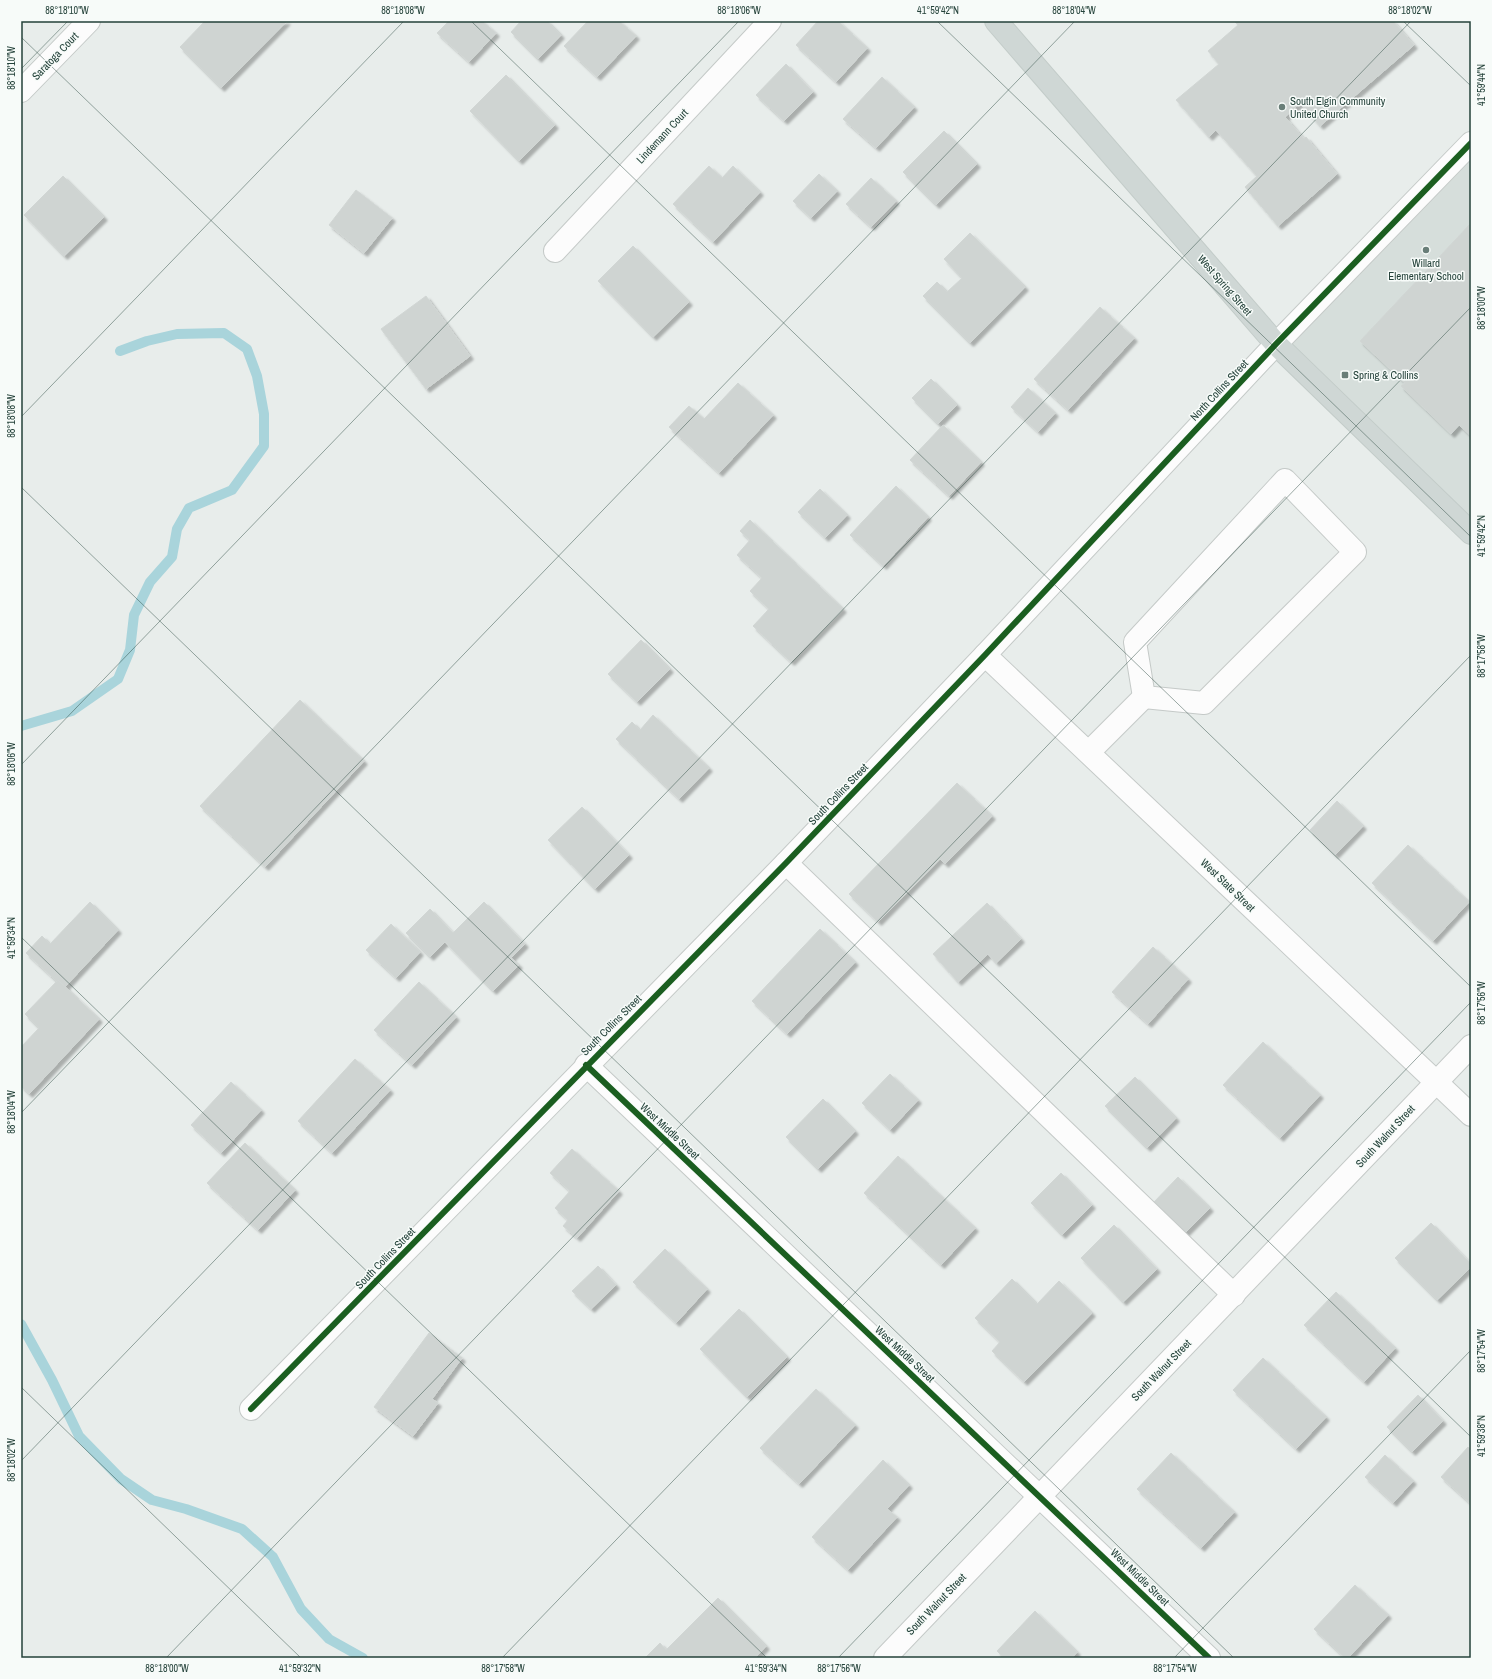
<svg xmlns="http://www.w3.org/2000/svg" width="1492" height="1679" font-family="'Archivo Narrow',sans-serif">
<defs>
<filter id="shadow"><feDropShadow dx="3.5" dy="3.5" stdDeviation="1" flood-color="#0004"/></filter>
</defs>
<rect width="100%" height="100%" fill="#e8edeb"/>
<polygon fill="#d6dedb" points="1471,156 1471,521 1289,345"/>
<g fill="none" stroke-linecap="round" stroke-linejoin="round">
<g stroke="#a9d4db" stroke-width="10">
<polyline points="21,726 72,711 118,679 130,650 134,615 150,582 172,557 177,529 189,508 232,490 264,446 264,414 257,376 247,349 224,333 177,334 147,341 120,351"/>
<polyline points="21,1324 52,1380 79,1436 121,1479 152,1500 186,1509 242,1529 273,1557 301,1609 329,1639 363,1658"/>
</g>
</g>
<g fill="#cfd4d2" stroke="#d1d6d4" filter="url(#shadow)">
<polygon points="205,21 287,21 221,88 180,47"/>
<polygon points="449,21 482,21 496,33 469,62 437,33"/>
<polygon points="521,21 547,21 561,35 538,59 511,32"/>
<polygon points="588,21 619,21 636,36 597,77 564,46"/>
<polygon points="818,21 838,21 867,48 836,82 796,45"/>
<polygon points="1234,21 1393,21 1414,45 1320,126 1300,103 1285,117 1304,139 1306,137 1337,174 1278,226 1245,187 1257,176 1216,130 1209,137 1176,100 1219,64 1208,51 1238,25"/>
<polygon points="786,64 813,92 784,121 756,95"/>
<polygon points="506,75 555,125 519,161 470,111"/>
<polygon points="882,77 914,107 876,148 843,119"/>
<polygon points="944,131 977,164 936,205 903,172"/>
<polygon points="709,166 722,178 733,166 760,192 713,242 673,204"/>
<polygon points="819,174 837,191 811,218 793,201"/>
<polygon points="63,176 104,217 64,256 24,215"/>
<polygon points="871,178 896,201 871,227 846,204"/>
<polygon points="356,190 392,218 364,253 329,225"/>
<polygon points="1471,223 1471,436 1459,425 1451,434 1401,386 1405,383 1360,341"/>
<polygon points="970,233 1025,287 970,343 923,296 937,282 947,292 962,278 944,259"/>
<polygon points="633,246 689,302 653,337 598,281"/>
<polygon points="426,296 470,356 426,389 381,329"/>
<polygon points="1100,307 1134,338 1068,410 1034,379"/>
<polygon points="931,379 957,405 938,424 912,398"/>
<polygon points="738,383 773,415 719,473 669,427 689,406 704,419"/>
<polygon points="1028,388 1055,413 1038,432 1011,407"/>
<polygon points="943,425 981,462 949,496 910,460"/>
<polygon points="896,486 928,517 883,566 850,535"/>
<polygon points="820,489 847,515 825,538 798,512"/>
<polygon points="750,520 843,609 791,662 753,626 769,609 750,591 762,578 737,555 750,540 740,531"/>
<polygon points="641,640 670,669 637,702 608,674"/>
<polygon points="300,700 364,761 265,867 200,806"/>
<polygon points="653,715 709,768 679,799 616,739 632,722 640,730"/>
<polygon points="957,783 992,816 945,864 940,859 878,922 849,894"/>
<polygon points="1337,801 1363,826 1335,855 1310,830"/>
<polygon points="582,807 629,855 595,889 548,840"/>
<polygon points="1408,845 1469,902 1433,941 1372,883"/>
<polygon points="90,902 118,930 64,988 26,953 42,936 50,944"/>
<polygon points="484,902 525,944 511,958 519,965 493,991 445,942 430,957 406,933 430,909 453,933"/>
<polygon points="987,903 1021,939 996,963 988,954 958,982 933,954"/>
<polygon points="391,924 420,952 396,978 366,950"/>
<polygon points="820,929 855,962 787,1034 752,1001"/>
<polygon points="1153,947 1188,979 1148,1024 1112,992"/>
<polygon points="58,980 99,1019 29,1094 21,1086 21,1047 39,1028 25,1014"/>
<polygon points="419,982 456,1017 412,1065 374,1030"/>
<polygon points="1263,1042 1320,1095 1280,1138 1223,1085"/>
<polygon points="355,1059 390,1090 332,1153 298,1121"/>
<polygon points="890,1074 918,1100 890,1130 862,1103"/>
<polygon points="1135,1077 1176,1118 1147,1148 1105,1106"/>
<polygon points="231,1082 261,1110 221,1153 191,1125"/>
<polygon points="823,1099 855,1131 818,1169 786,1137"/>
<polygon points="245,1143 295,1190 258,1230 207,1183"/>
<polygon points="572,1149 619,1191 577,1238 563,1226 568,1220 555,1208 570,1191 550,1173"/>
<polygon points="898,1156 975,1228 941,1265 864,1193"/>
<polygon points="1061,1173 1092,1205 1062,1235 1031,1203"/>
<polygon points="1178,1177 1210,1208 1184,1234 1153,1203"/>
<polygon points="1431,1223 1471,1264 1471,1267 1437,1300 1395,1258"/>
<polygon points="1114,1225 1157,1269 1123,1302 1081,1258"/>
<polygon points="665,1249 707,1289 676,1323 633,1282"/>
<polygon points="598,1266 616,1285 591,1309 572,1291"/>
<polygon points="1012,1279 1037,1304 1059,1281 1092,1313 1024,1382 992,1351 1000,1342 975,1318"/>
<polygon points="1336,1292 1395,1348 1364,1382 1304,1325"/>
<polygon points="739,1309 787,1357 747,1397 700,1349"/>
<polygon points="429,1333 462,1358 432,1399 438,1403 413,1436 374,1407"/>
<polygon points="1263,1358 1326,1417 1296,1449 1233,1390"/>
<polygon points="816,1389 855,1425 799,1484 760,1448"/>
<polygon points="1418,1395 1443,1421 1412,1452 1387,1427"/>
<polygon points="1468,1447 1471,1450 1471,1504 1441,1477"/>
<polygon points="1171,1453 1234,1512 1201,1548 1137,1489"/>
<polygon points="1385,1455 1413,1481 1393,1503 1365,1477"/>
<polygon points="883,1460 909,1485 887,1509 897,1517 848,1570 812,1537"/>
<polygon points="1355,1585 1388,1615 1348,1658 1345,1658 1314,1629"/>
<polygon points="718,1598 766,1646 755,1658 645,1658 660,1643 666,1650"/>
<polygon points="1035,1611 1077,1652 1072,1658 1004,1658 997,1651"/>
</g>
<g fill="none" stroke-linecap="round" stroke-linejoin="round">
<g stroke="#c5cac8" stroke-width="24">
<g id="minor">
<polyline points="21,91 89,21"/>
<polyline points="555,251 770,21"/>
<polygon points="1285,480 1355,552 1204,703 1144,697 1135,642"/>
<polyline points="985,655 1471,1115"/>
<polyline points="1089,752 1144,697"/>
<polyline points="786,863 1234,1295"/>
<polyline points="586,1065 1209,1658"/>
<polyline points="251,1409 786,863 985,655 1276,344 1471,143"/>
<polyline points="885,1658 1471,1046"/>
</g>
</g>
<g stroke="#c3ccc9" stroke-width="24">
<polyline id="major" points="996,21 1276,344 1471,533"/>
</g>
<use href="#minor" stroke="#fcfcfc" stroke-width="22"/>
<use href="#major" stroke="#cfd7d5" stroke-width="22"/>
<g stroke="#f7fbf9" stroke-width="8">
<g id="cycleway">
<polyline points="586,1065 1209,1658"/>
<polyline points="251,1409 786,863 985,655 1276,344 1471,143"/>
</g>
</g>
<use href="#cycleway" stroke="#1b5e20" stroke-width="6"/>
</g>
<path fill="none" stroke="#24423a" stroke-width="1" stroke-opacity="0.45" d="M471,21L1471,987M937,21L1471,537M1403,21L1471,86M21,37L1471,1437M21,69L68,21M21,417L404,21M21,487L1234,1658M21,765L739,21M21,937L767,1658M21,1113L1075,21M21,1387L301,1658M21,1461L1411,21M166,1658L1471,307M502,1658L1471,655M838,1658L1471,1002M1174,1658L1471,1350"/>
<g fill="#697e78" stroke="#f7fbf9" stroke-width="1.5">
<circle cx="1282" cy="107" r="4"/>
<circle cx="1426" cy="250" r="4"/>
<rect x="1341" y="371" width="8" height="8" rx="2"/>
</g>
<g text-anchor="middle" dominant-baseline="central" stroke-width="3" stroke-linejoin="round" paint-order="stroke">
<g font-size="11" fill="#24423a" stroke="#f7fbf9">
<text transform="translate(55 56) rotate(-46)">Saratoga Court</text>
<text transform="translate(662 136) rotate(-47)">Lindemann Court</text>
<text transform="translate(1225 285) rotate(49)">West Spring Street</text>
<text transform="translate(1219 390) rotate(-47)">North Collins Street</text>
<text transform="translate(838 794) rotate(-46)">South Collins Street</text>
<text transform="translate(1228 885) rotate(44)">West State Street</text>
<text transform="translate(611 1025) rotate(-45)">South Collins Street</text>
<text transform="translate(670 1131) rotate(43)">West Middle Street</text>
<text transform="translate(1385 1136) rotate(-47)">South Walnut Street</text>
<text transform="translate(385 1258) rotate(-46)">South Collins Street</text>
<text transform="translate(905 1354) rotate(43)">West Middle Street</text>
<text transform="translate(1161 1370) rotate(-46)">South Walnut Street</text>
<text transform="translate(1140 1577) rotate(44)">West Middle Street</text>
<text transform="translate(936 1604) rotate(-46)">South Walnut Street</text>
</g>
<g font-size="11" fill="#24423a" stroke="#f7fbf9" text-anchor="start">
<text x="1290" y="101">South Elgin Community<tspan x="1290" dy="13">United Church</tspan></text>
<text x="1426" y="263" text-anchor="middle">Willard<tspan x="1426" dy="13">Elementary School</tspan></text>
<text x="1353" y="375">Spring &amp; Collins</text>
</g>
</g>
<rect width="1492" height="1679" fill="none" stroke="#f7fbf9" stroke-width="44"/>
<rect x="22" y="22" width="1448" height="1635" fill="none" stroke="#24423a" stroke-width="1.5"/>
<g font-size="10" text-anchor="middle" fill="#24423a">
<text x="67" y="14">88°18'10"W</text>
<text x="403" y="14">88°18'08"W</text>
<text x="739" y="14">88°18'06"W</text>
<text x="938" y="14">41°59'42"N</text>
<text x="1074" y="14">88°18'04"W</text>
<text x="1410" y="14">88°18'02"W</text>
<text transform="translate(11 68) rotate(-90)" y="4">88°18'10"W</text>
<text transform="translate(1481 85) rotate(-90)" y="4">41°59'44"N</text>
<text transform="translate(1481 308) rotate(-90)" y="4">88°18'00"W</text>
<text transform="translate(11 416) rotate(-90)" y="4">88°18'08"W</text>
<text transform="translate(1481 536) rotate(-90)" y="4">41°59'42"N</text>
<text transform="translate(1481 656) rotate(-90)" y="4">88°17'58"W</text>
<text transform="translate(11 764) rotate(-90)" y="4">88°18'06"W</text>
<text transform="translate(11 938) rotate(-90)" y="4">41°59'34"N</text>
<text transform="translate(1481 1003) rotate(-90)" y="4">88°17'56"W</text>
<text transform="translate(11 1112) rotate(-90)" y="4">88°18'04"W</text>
<text transform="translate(1481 1351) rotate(-90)" y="4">88°17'54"W</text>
<text transform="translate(1481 1436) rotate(-90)" y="4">41°59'38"N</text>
<text transform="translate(11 1460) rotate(-90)" y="4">88°18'02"W</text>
<text x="167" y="1672">88°18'00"W</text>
<text x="300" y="1672">41°59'32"N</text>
<text x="503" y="1672">88°17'58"W</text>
<text x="766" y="1672">41°59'34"N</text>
<text x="839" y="1672">88°17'56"W</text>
<text x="1175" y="1672">88°17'54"W</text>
</g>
</svg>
